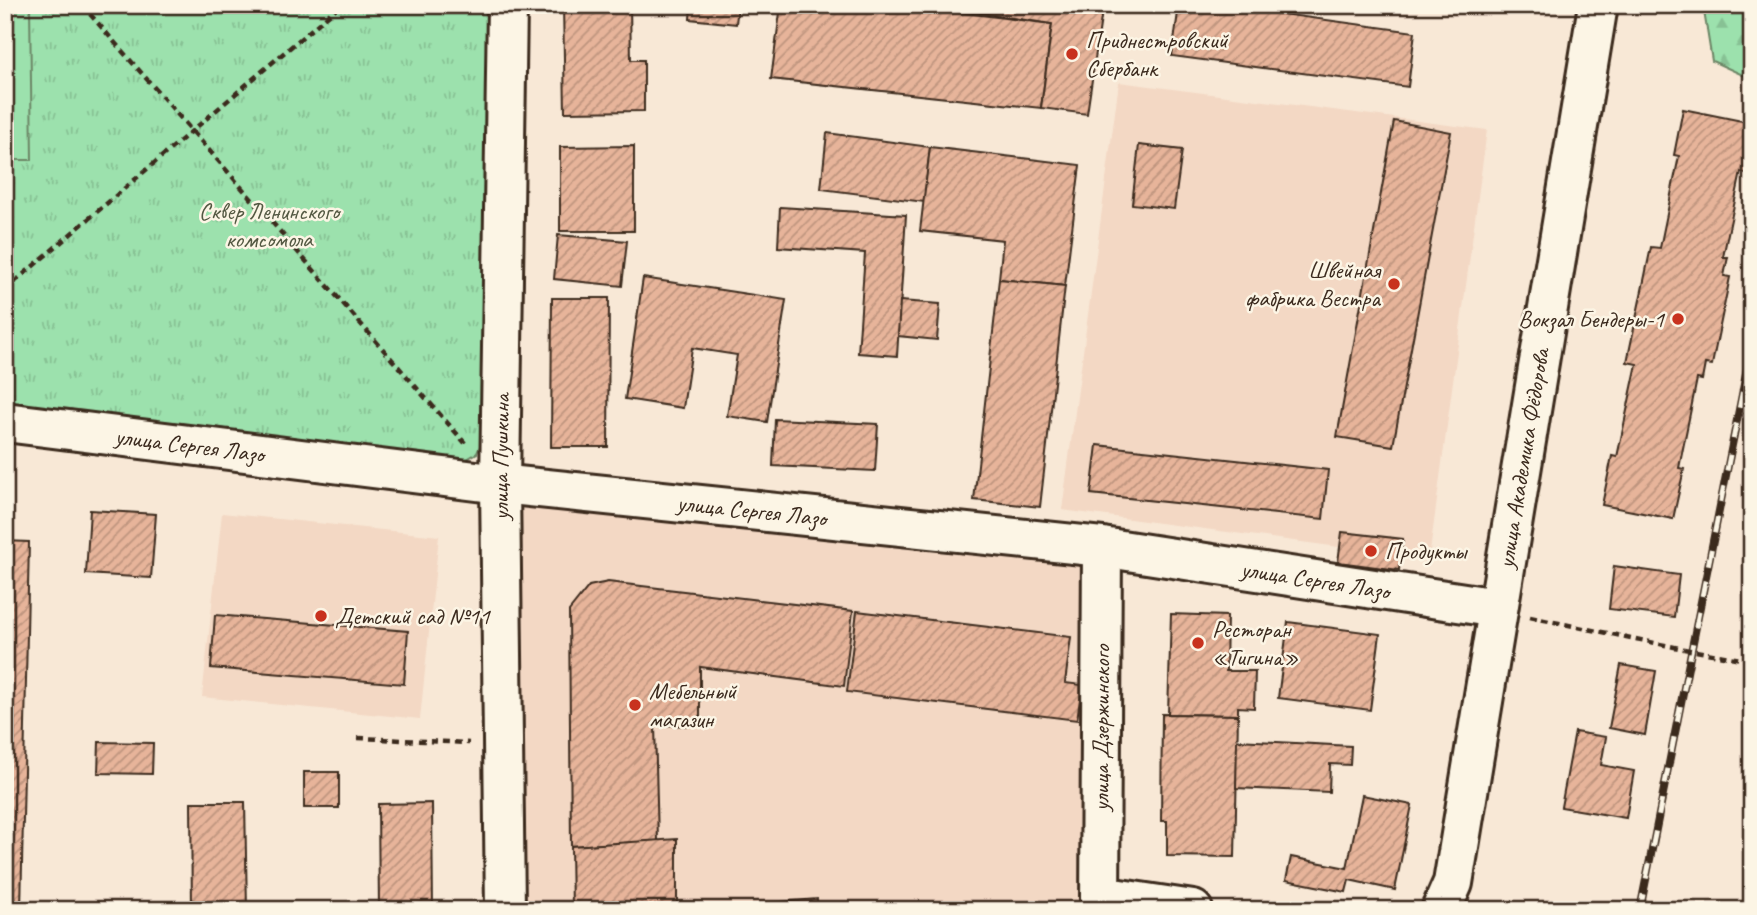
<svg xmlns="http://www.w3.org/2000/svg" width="1757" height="915" font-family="Caveat,sans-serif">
<defs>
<pattern id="forest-firs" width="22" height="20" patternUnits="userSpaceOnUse" patternTransform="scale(1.75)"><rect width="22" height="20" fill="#9ce1ad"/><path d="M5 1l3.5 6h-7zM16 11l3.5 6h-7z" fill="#87c194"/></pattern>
<pattern id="park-tufts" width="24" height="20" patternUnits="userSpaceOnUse" patternTransform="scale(1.75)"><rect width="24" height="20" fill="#9ce1ad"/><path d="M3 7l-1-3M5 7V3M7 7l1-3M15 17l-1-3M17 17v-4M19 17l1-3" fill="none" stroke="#87c194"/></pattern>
<pattern id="building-hatch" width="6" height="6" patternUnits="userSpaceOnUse" patternTransform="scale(1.75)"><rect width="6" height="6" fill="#e7b49a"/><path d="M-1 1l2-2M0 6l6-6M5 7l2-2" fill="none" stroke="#bc937d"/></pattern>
</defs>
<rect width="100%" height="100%" fill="#f8e8d6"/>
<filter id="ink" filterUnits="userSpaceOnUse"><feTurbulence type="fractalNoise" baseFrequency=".0143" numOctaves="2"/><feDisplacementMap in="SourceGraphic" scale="14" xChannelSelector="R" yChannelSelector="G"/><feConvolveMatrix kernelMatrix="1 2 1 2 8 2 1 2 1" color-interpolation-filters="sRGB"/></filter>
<g filter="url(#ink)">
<g fill="#f3d8c4">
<polygon points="1119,82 1487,130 1429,559 1062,510"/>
<polygon points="500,484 1102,547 1100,910 505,910"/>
<polygon points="222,513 439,536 420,719 202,697"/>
</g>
<polygon fill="url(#forest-firs)" stroke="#6c8666" stroke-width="2" points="1703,5 1752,5 1752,76 1747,77 1712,61"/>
<polygon fill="url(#park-tufts)" stroke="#6c8666" stroke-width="2" points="5,5 494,5 485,435 477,453 460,463 5,413"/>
<polygon fill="#9ce1ad" stroke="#6c8666" stroke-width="2" points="5,5 30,5 32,160 5,160"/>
<g fill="url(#building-hatch)" stroke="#3b2a1e" stroke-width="2">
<polygon points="563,5 630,5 631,60 644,60 644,111 565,112"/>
<polygon points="691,5 738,5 736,24 690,19"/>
<polygon points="781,5 903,5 1052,24 1041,108 771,79"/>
<polygon points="928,5 1061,5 1102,11 1087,114 1041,108 1052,24"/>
<polygon points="1179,5 1217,5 1415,32 1408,87 1172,56"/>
<polygon points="1683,109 1752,123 1752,143 1746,174 1741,172 1723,257 1728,257 1724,276 1730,277 1712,365 1705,364 1702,380 1697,379 1679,468 1684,469 1673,519 1602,505 1612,456 1617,457 1637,364 1627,362 1651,247 1660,248 1679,156 1674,155"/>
<polygon points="1394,121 1451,132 1393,446 1337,437"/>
<polygon points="827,133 930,147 924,202 821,189"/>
<polygon points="1139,145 1182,150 1174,209 1132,204"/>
<polygon points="634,146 634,231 560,231 560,147"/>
<polygon points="930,147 1080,165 1065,286 999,279 1003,240 920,231"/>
<polygon points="780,207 906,215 897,356 858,353 865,253 778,247"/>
<polygon points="558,235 627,241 622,286 554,279"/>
<polygon points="643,278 786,300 767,422 727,416 737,355 692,348 683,408 625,399"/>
<polygon points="999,279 1065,286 1040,507 974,500"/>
<polygon points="552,298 609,298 608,447 551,447"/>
<polygon points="900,301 940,304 937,340 898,336"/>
<polygon points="775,419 878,424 875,471 773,466"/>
<polygon points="1097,445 1328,470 1323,519 1091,494"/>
<polygon points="90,510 156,514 151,578 86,574"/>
<polygon points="1342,532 1403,539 1399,570 1338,562"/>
<polygon points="5,541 29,542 21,910 5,910"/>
<polygon points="1614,566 1679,575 1674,617 1609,609"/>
<polygon points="608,582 853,611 844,686 700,667 700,726 655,725 658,841 571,846 569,611 589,586"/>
<polygon points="857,611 1071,637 1065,683 1082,685 1077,720 847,692"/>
<polygon points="1171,614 1227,616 1226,671 1255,671 1254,708 1238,707 1238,715 1168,714"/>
<polygon points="215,615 408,631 404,684 211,668"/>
<polygon points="1288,622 1380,634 1370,710 1278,698"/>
<polygon points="1621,665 1656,671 1645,735 1609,728"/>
<polygon points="1162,714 1238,715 1235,857 1167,856 1167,821 1161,821"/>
<polygon points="1575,732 1606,737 1601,765 1634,771 1626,818 1561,807"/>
<polygon points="1237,740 1351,746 1350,765 1330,764 1329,792 1236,788"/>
<polygon points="99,742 153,743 152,774 98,773"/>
<rect x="304" y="772" width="35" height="36"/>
<polygon points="1362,795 1412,805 1395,890 1349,880 1346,892 1286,880 1291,857 1347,868"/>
<polygon points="191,802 245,802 247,910 192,910"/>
<polygon points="432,803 433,910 379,910 378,804"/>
<polygon points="677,839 677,910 572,910 571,846"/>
<polygon points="817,899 818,910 769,910 769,903"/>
</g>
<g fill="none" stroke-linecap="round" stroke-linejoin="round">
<g stroke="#3b2a1e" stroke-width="44">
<g id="minor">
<path id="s1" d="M5,422L500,484L1102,547L1497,608"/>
<polyline points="1100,896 1193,910"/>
<path id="s2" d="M505,910L500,484L507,5"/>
<path id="s3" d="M1100,910L1102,547"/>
<path id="s4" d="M1441,910L1453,883L1598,5"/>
</g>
</g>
<g stroke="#3b2a1e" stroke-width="4.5" stroke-dasharray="7 5" stroke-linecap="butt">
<polyline points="82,5 465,443"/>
<polyline points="5,290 340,5"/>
<polyline points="1530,617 1684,649"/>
<polyline points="358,738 469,743"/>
</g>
<use href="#minor" stroke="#fcf5e5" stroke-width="38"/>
<g stroke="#3b2a1e" stroke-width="8">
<polyline id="rail" points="1640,910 1752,344"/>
</g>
<use href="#rail" stroke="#fcf5e5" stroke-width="5" stroke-dasharray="16" stroke-linecap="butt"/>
<polyline stroke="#3b2a1e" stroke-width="4.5" stroke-dasharray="7 5" stroke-linecap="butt" points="1684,649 1752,661"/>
</g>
</g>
<g fill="#c8321e" stroke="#fcf5e5" stroke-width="2.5">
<circle cx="1072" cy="54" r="7"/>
<circle cx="1394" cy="284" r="7"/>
<circle cx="1678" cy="319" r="7"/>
<circle cx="1371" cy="551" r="7"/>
<circle cx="321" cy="616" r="7"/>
<circle cx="1198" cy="643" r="7"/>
<circle cx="635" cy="705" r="7"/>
</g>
<g text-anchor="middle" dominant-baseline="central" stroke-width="5" stroke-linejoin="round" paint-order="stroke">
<g font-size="24" fill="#3b2a1e" stroke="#fcf5e5" text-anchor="start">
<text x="1086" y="40">Приднестровский<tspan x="1086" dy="28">Сбербанк</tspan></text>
<text x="1380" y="270" text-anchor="end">Швейная<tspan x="1380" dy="28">фабрика Вестра</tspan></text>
<text x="1664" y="319" text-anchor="end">Вокзал Бендеры-1</text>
<text x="1385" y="551">Продукты</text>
<text x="335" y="616">Детский сад №11</text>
<text x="1212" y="629">Ресторан<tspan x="1212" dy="28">«Тигина»</tspan></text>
<text x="649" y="691">Мебельный<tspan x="649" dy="28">магазин</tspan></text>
</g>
<g font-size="24" fill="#535842" stroke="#fcf5e5">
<text x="269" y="211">Сквер Ленинского<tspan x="269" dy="28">комсомола</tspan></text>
</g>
<g font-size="24" fill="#3b2a1e" stroke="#fcf5e5">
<text stroke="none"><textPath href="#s1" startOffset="186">улица Сергея Лазо</textPath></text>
<text stroke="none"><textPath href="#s2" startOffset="453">улица Пушкина</textPath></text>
<text stroke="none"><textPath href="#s4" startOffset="460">улица Академика Фёдорова</textPath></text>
<text stroke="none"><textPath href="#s1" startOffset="752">улица Сергея Лазо</textPath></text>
<text stroke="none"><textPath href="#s1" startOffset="1320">улица Сергея Лазо</textPath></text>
<text stroke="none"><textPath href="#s3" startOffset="182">улица Дзержинского</textPath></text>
</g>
</g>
<rect width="1757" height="915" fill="none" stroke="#fcf5e5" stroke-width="28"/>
<rect x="14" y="14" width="1729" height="887" fill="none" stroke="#3b2a1e" stroke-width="2.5" filter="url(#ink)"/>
</svg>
